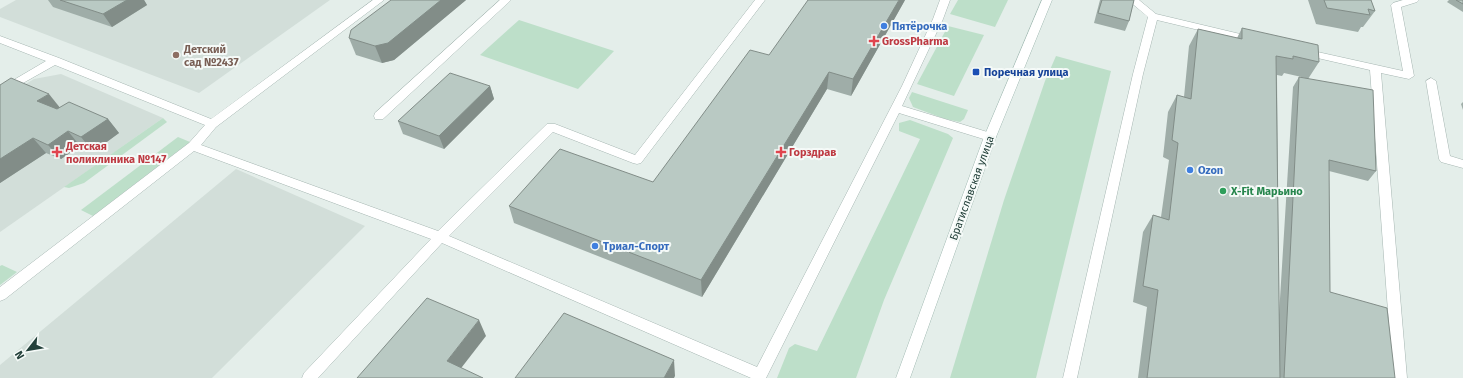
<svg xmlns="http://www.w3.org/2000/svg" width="1463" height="378" font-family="'Fira Sans',sans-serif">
<rect width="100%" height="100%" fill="#e4eeea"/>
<g fill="#d2ded9">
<polygon points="16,0 330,0 199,93 0,17 0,9"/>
<polygon points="61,74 163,118 0,232 0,100 34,79"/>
<polygon points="236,169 365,226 212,378 0,378 0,365"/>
</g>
<g fill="#bddfc9">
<polygon points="958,0 1008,0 995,27 950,14"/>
<polygon points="519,20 614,51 578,89 480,55"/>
<polygon points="948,26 984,35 954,96 917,84"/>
<polygon points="1056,56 1111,71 1036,378 950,378 1004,200 1045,81"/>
<polygon points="912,92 968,110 964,119 960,122 945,119 913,107 909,98"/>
<polygon points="163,118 167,122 84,183 69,188 64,187"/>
<polygon points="910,120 948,134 953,138 884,300 856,378 777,378 789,348 795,344 817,351 920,139 899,131 899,123"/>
<polygon points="178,137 190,142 93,216 81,210"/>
<polygon points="2,265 17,272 0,285 0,266"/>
</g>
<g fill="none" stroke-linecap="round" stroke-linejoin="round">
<g stroke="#a6b6b2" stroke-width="1">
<g id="lane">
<polygon points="373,0 384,0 216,127 201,145 438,231 547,124 555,124 635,155 755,0 765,0 641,163 637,164 633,163 553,132 449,236 757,367 902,86 933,19 940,0 950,0 943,19 902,106 994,134 996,137 994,140 990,141 899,113 766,378 751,378 442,243 318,378 302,378 304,373 431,239 194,151 5,299 0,301 0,287 189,143 205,125 55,65 0,96 0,88 46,61 0,43 0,36 59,58 211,119"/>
<polygon points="500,0 511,0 383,119 375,119 374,116 375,113"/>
<polygon points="1128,0 1139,0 1156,14 1257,38 1258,40 1253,43 1157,20 1143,74 1077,378 1063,378 1133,74 1148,17"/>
<polygon points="1403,0 1419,0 1417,2 1401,7 1414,76 1409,79 1381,73 1407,378 1393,378 1370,70 1300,54 1299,52 1304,49 1403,71 1391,5 1393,3"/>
<polygon points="1431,78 1436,81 1450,156 1463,160 1463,168 1441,162 1439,159 1426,81"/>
</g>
</g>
<g stroke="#a2bab3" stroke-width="1">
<polygon id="secondary" points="1042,0 1052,0 996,137 910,378 896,378 984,137"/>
</g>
<use href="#lane" fill="#fff" fill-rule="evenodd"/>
<use href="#secondary" fill="#fff" fill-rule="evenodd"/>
</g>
<g fill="#9fada8" fill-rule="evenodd">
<polygon points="48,0 144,0 147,5 112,27 53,7"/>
<polygon points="391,0 466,0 394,60 382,63 356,55 349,38"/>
<polygon points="905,0 851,96 827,89 702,297 514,223 509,206 653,182 769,55"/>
<polygon points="1100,0 1134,0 1129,21 1125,31 1094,23"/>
<polygon points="1308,0 1371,0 1375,11 1363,27 1361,27 1358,32 1316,24"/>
<polygon points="1449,0 1463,0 1463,12 1447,2"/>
<path d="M1242,28L1319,62L1308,79L1376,171L1368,181L1329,171L1330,292L1395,378H1138L1147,307L1133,302L1143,232L1153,215L1161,217L1169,160L1163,157L1168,112L1177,95L1184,97L1189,46L1198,29L1237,38ZM1284,73L1306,78L1299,77L1293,87L1279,315L1277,75L1282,76Z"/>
<polygon points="0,85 60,108 108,119 119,133 93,152 80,146 61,159 46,153 0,183"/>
<polygon points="490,86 494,99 444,149 403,134 398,121"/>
<polygon points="1463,102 1463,110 1461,104"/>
</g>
<g fill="#828d88">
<polygon points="127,0 144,0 147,5 112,27 103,14"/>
<polygon points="441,0 466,0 394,60 382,63 375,46"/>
<polygon points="899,0 905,0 851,96 853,79"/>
<polygon points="829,72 827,89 702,297 701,280"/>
<polygon points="490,86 494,99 444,149 439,136"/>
<polygon points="49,94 61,109 49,116 37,101"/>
<polygon points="108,119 119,133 93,152 81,137"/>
<polygon points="68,131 80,146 61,159 48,145"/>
<polygon points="33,138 46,153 0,183 0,159"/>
<polygon points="479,320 486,336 455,376 447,361"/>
<polygon points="674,360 675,376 674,378 664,378"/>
</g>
<g fill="#b9c9c3" stroke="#828d88">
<polygon points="60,0 127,0 103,14"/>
<polygon points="391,0 441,0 388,43 375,46 349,38 351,30"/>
<polygon points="808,0 899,0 853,79 829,72 701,280 509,206 560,149 653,182 750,50 769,55"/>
<polygon points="1102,0 1134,0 1129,21 1098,13"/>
<polygon points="1324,0 1371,0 1375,11 1368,9 1370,15 1327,8"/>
<polygon points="1456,0 1463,0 1463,4"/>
<polygon points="1242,28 1318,45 1319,62 1293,56 1293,59 1276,56 1280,378 1147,378 1158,290 1143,286 1153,215 1169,220 1178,143 1172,140 1177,95 1191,99 1198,29 1242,39"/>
<polygon points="450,73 490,86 439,136 398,121"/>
<polygon points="1299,77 1373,90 1376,171 1329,160 1330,292 1387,308 1395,378 1284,378"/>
<polygon points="11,78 49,94 37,101 57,109 69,102 108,119 81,137 68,131 48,145 33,138 0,159 0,85"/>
<polygon points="427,298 479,320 447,361 483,378 357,378"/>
<polygon points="564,313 674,360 664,378 515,378"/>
</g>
<g fill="#3f7fe0" stroke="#f5faf8" stroke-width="1.5">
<circle cx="884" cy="26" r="4"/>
<circle cx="1190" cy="170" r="4"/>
<circle cx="595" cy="246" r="4"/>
</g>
<g fill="#e0444e" stroke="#f5faf8" stroke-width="1.5">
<path d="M872 35h4v4h4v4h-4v4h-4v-4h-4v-4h4z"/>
<path d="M55 146h4v4h4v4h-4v4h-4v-4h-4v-4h4z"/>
<path d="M779 146h4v4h4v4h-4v4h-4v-4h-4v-4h4z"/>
</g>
<circle fill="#8d6e63" stroke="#f5faf8" stroke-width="1.5" cx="176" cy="55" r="4"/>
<rect fill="#1a4fb4" stroke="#f5faf8" stroke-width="1.5" x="972" y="68" width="8" height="8" rx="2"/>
<circle fill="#2e9e5b" stroke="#f5faf8" stroke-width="1.5" cx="1223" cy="191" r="4"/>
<g text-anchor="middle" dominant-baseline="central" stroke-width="4" stroke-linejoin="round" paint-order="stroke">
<g font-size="11" font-weight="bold" fill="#366cbe" stroke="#f5faf8" text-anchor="start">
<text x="892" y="26">Пятёрочка</text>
<text x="1198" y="170">Ozon</text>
<text x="603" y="246">Триал-Спорт</text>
</g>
<g font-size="11" font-weight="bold" fill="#be3a42" stroke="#f5faf8" text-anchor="start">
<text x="882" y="41">GrossPharma</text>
<text x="66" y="146">Детская<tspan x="66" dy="13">поликлиника №147</tspan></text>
<text x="789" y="152">Горздрав</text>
</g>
<g font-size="11" font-weight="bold" fill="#785e54" stroke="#f5faf8" text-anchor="start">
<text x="184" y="49">Детский<tspan x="184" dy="13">сад №2437</tspan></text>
</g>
<g font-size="11" font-weight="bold" fill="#164399" stroke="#f5faf8" text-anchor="start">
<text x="984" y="72">Поречная улица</text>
</g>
<g font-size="11" fill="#23403a" stroke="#f5faf8">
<text transform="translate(972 188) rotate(-70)">Братиславская улица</text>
</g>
<g font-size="11" font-weight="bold" fill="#27864d" stroke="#f5faf8" text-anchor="start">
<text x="1231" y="191">X-Fit Марьино</text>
</g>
</g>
<g transform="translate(28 350) rotate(239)" stroke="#f5faf8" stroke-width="3" paint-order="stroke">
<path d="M0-3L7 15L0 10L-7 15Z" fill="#23403a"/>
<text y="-6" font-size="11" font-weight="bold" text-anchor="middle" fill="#23403a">N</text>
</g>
</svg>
